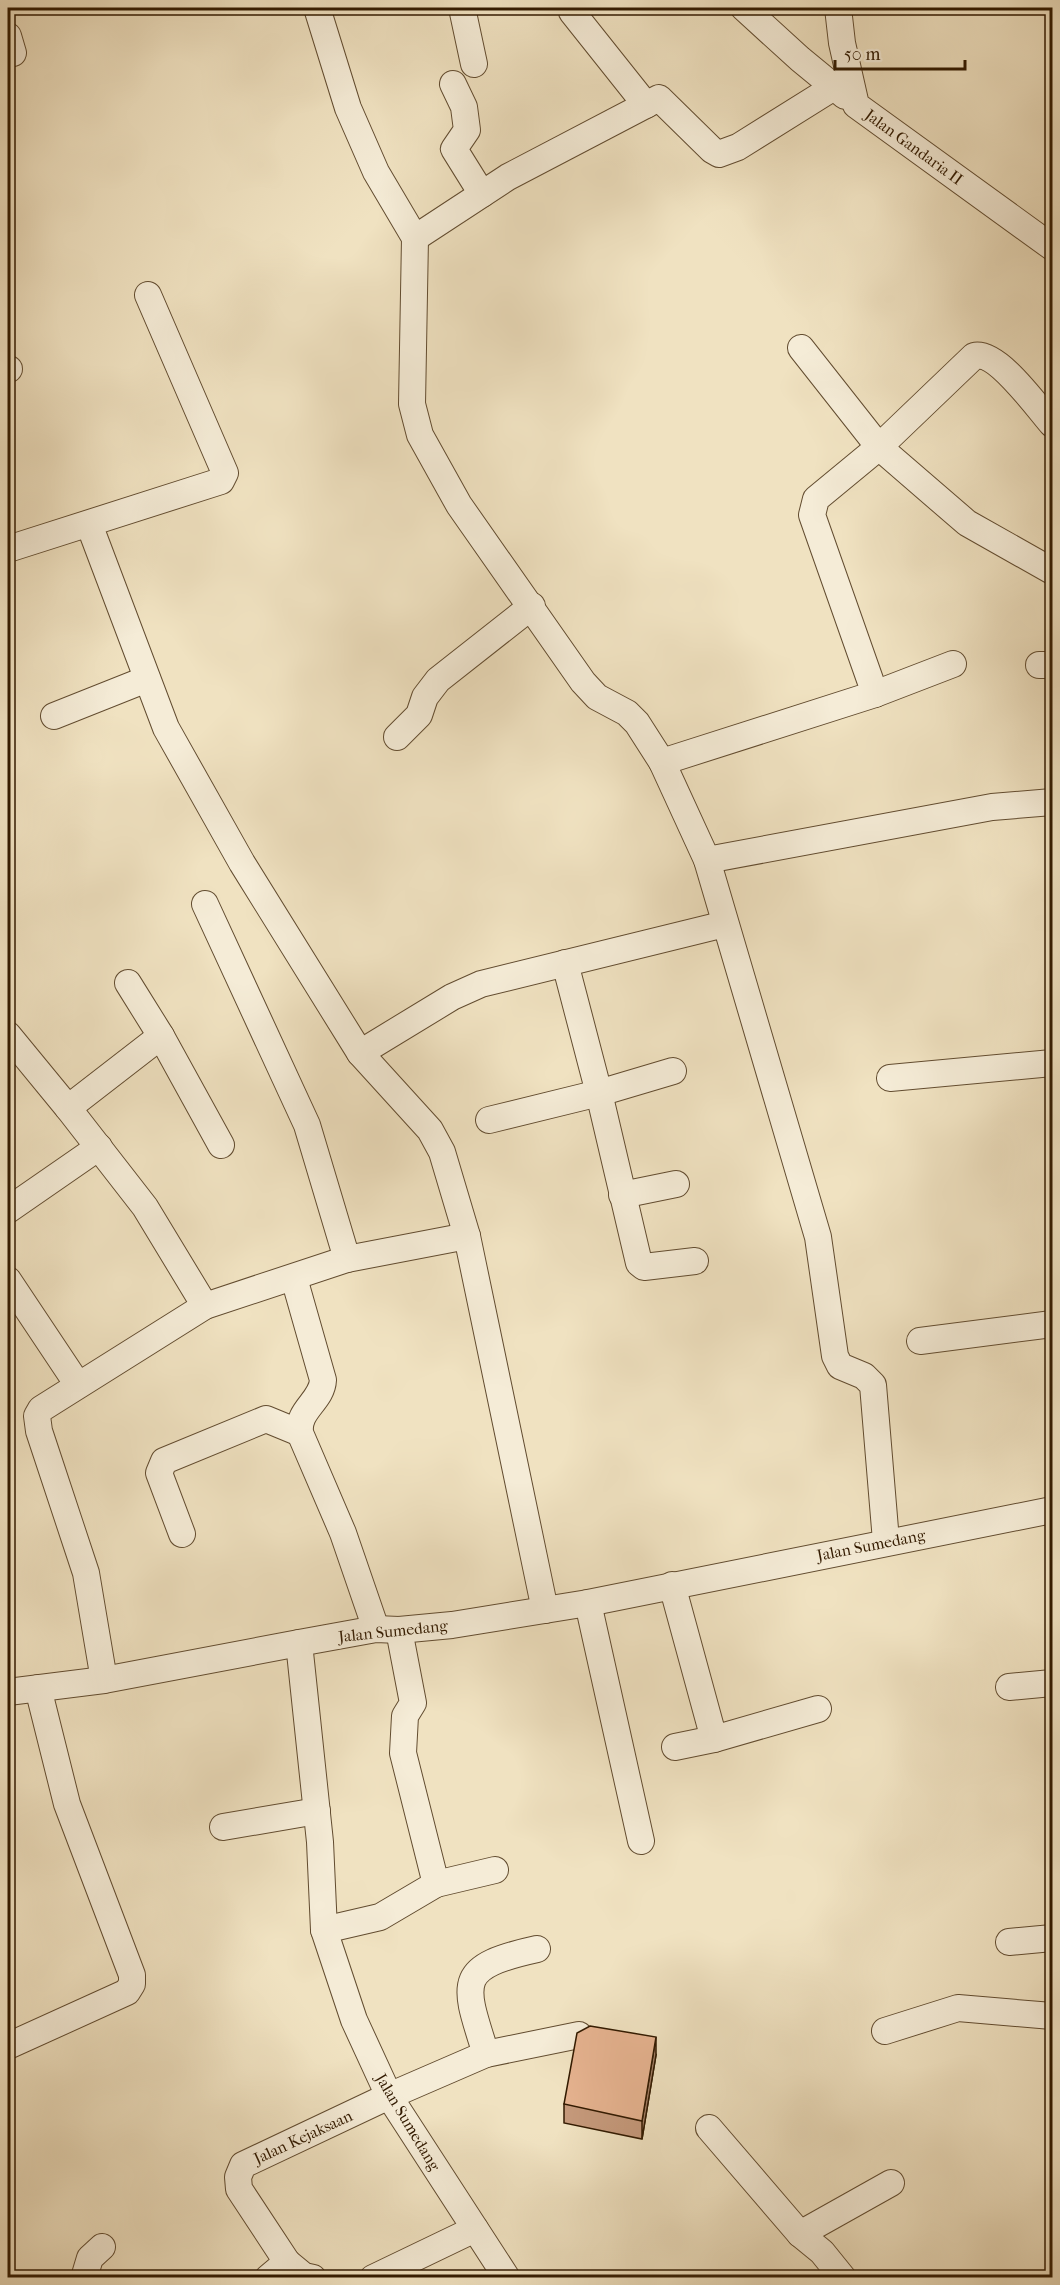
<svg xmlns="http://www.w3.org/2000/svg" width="1060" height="2285" font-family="'IM FELL French Canon',serif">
<rect width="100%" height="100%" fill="#f0e2c1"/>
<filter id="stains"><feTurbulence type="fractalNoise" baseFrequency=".00333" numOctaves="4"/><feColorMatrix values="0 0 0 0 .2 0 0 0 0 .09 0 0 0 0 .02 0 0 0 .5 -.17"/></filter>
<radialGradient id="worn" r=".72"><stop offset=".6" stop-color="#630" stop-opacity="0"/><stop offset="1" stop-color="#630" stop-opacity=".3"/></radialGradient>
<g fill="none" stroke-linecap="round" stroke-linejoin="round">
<g stroke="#624c30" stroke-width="28">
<g id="minor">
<polyline points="317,8 348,108 376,172 415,238 412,404 420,435 459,505 583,682 597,697 627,713 637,723 662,762 707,860 818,1237 835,1356 840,1366 864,1376 873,1385 886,1541"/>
<polyline points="462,8 474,64"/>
<polyline points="744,8 800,59 845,96"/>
<polyline points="838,8 842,43 856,105 1052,247"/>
<polyline points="572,12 646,105"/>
<polyline points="8,36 13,53"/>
<polyline points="453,84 464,107 467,130 454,149 482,194"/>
<polyline points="415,238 508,177 659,98 712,150 719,154 738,147 834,87"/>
<polyline points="801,348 879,447 967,523 1052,571"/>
<polyline points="8,369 9,369"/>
<polyline points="89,524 166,728 242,863 360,1053 430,1130 442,1152 467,1236 545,1610"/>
<polyline points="8,549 221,481 225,473 148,295"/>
<polyline points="1039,665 1052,665"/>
<polyline points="875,694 953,664"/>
<polyline points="54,716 147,679"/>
<polyline points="397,737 419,715 425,697 438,680 532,606"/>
<path d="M662,762L875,694L812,515L816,499L879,447L974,356C997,350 1037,407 1052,424"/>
<polyline points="707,860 992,807 1052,802"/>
<polyline points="205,904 307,1125 347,1259"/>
<polyline points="565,963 599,1093 639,1263 644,1267 695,1261"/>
<polyline points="128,983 161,1036 221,1145"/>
<polyline points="8,1035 68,1108 145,1207 205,1306"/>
<polyline points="360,1053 452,997 481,984 725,924"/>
<polyline points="890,1078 1052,1063"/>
<polyline points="68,1108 161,1036"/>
<polyline points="489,1120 599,1093 673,1071"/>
<polyline points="622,1195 676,1184"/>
<polyline points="8,1210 99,1147"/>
<path d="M294,1278L323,1380C322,1401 297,1410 300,1433L343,1533L376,1629"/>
<polyline points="8,1280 78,1385"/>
<polyline points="920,1341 1052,1324"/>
<polyline points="182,1534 159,1473 164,1461 266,1419 300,1433"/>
<polyline points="672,1585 714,1739 818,1709"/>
<polyline points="588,1603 641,1841"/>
<polyline points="104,1680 86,1573 39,1431 37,1416 41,1409 205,1306 347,1259 467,1236"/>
<polyline points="1009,1687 1052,1683"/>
<polyline points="8,1692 104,1680 299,1643"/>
<polyline points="675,1747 714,1739"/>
<polyline points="223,1827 317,1811"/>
<polyline points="436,1884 495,1870"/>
<polyline points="324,1930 380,1917 436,1884 403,1753 405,1716 413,1703 399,1630"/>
<polyline points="1009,1942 1052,1938"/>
<polyline points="885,2031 958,2008 1052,2016"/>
<polyline points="8,2046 127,1992 132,1984 132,1975 67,1804 38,1688"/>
<path d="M486,2054C463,1982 455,1967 537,1949"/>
<polyline points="709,2128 800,2234 822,2252 843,2278"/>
<polyline points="800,2234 891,2183"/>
<polyline points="287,2262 304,2276 313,2278"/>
<polyline points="84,2278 90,2258 102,2247"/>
<polyline points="268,2278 287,2262 239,2189 238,2177 243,2165 389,2096 486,2054 579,2035"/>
<polyline points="373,2278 475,2229"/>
<polyline points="507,2278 389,2096 354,2020 324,1930 320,1842 299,1643 376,1629 399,1630 452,1625 588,1603 1052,1510"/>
</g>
</g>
<use href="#minor" stroke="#f5ecd7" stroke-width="26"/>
</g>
<polygon fill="#c5997b" stroke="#321a00" stroke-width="1.5" points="656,2055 642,2139 564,2123 564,2104"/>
<polygon fill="#a07d64" stroke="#321a00" stroke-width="1.5" points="656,2037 656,2055 642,2139 642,2121"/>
<polygon fill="#e5b28f" stroke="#321a00" stroke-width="1.5" points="590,2026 656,2037 642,2121 564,2104 577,2033"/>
<g text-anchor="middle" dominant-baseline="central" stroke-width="6" stroke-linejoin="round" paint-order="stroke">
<g font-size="16" fill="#321a00" stroke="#f5ecd7">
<text transform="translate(914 147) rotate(36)">Jalan Gandaria II</text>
<text transform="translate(871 1545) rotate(-11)">Jalan Sumedang</text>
<text transform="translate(393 1631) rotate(-6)">Jalan Sumedang</text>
<text transform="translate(408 2122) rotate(59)">Jalan Sumedang</text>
<text transform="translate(303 2137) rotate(-25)">Jalan Kejaksaan</text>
</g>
</g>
<rect width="1060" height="2285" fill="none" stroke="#f0e2c1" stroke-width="30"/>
<rect x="9" y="9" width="1042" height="2267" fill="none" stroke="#321a00" stroke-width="3"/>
<rect x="15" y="15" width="1030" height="2255" fill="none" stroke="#321a00" stroke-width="1.5"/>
<path d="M835 60v9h130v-9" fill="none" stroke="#321a00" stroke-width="3"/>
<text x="844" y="60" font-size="18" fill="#321a00" stroke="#f5ecd7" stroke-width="4.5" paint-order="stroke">50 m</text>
<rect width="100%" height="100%" filter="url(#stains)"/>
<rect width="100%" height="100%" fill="url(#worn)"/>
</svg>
